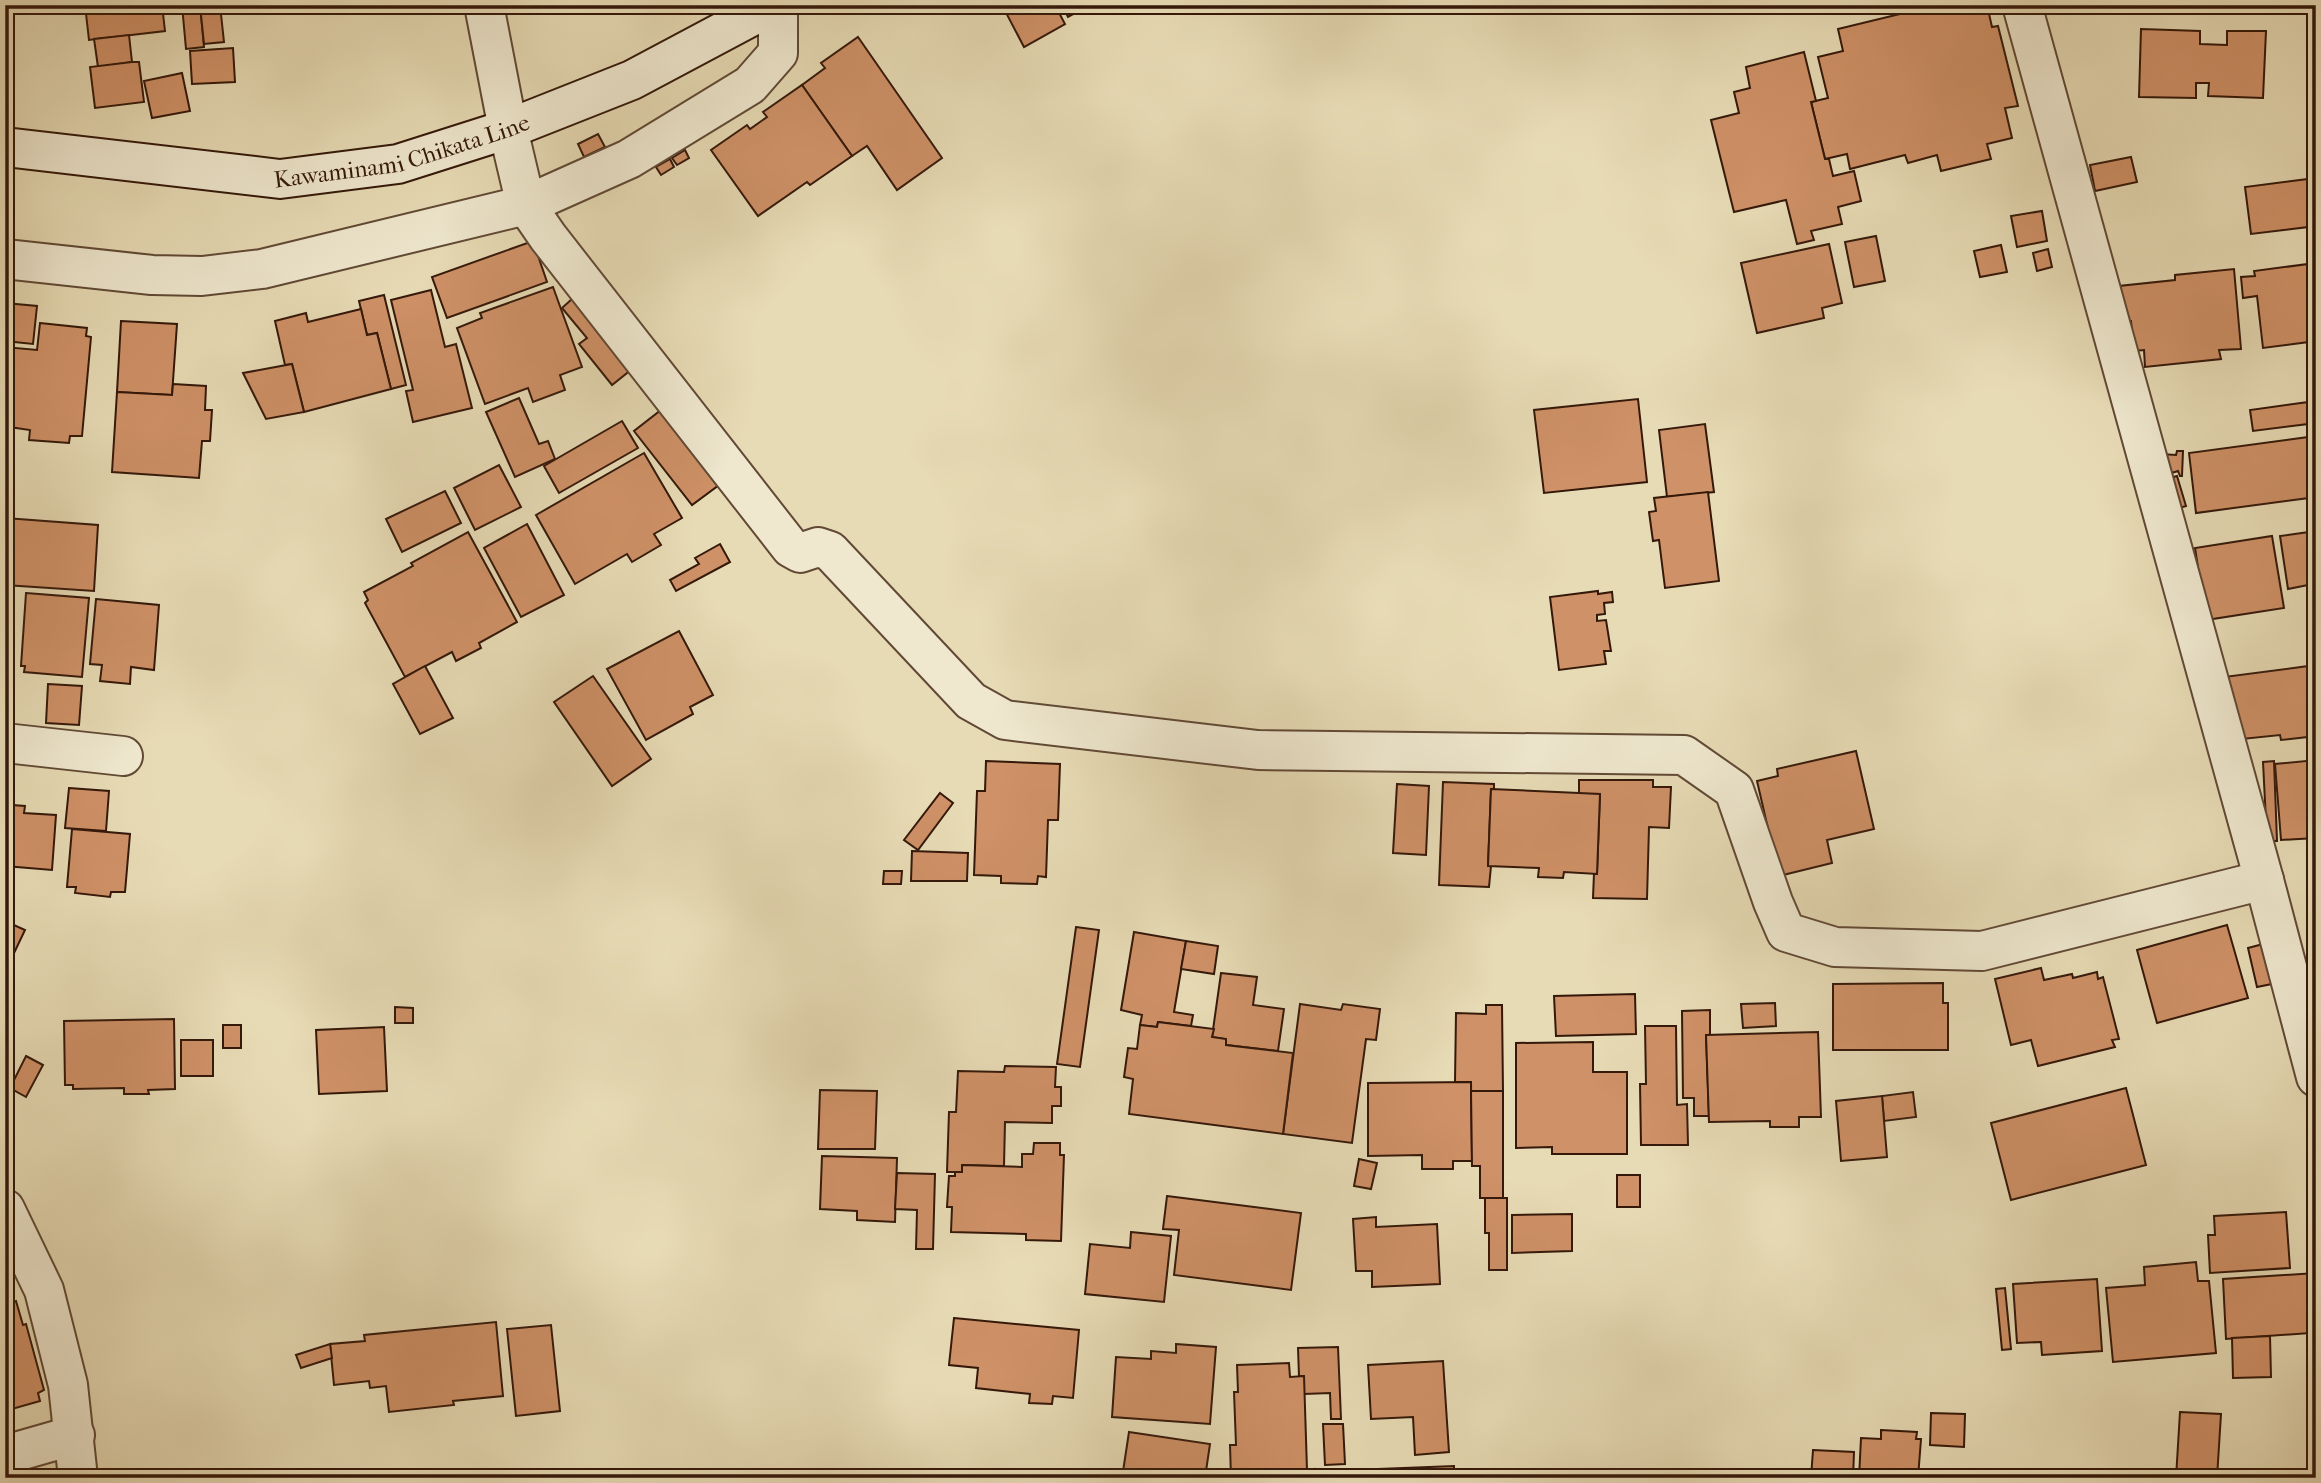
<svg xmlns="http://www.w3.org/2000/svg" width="2321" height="1483" font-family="'IM FELL French Canon',serif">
<rect width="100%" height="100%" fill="#e7dbb5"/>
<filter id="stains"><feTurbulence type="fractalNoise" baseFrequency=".00286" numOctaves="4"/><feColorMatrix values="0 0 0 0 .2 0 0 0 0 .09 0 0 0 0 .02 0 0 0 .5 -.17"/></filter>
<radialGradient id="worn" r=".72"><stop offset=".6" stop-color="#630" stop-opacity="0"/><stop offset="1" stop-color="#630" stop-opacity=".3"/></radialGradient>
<g fill="#cf9167" stroke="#34180a" stroke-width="2">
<polygon points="85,5 162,5 165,31 89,40"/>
<polygon points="182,5 200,5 204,47 186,49"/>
<polygon points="200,5 220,5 224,42 204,44"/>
<polygon points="1002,5 1055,5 1065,24 1024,47"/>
<polygon points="1062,5 1090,5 1068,17"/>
<polygon points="1937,5 1987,5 1992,27 1998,26 2018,106 2005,108 2012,138 1987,144 1991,159 1941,171 1937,155 1908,163 1905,155 1850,169 1847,154 1825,159 1811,102 1828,98 1818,57 1843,51 1838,29"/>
<polygon points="2141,29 2200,31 2200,44 2227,45 2227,31 2266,31 2263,98 2208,96 2209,83 2196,83 2196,98 2139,97"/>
<polygon points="129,35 132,62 98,67 94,39"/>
<polygon points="858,37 942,158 897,190 867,146 852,156 802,85 825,68 821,63"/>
<polygon points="233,48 235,82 192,84 190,51"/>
<polygon points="1804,52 1816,101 1811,102 1825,159 1829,159 1833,176 1854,171 1861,201 1838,207 1842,224 1811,231 1814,240 1797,244 1786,200 1734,212 1711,120 1739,113 1734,92 1750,88 1746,67"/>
<polygon points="132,62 139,62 144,102 95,108 90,67"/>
<polygon points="182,73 190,111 152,118 144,81"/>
<polygon points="802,85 852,156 810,185 807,182 758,216 711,150 747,125 750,129 767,117 763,112"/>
<polygon points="598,134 605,147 584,157 578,144"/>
<polygon points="685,150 689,158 677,165 672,158"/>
<polygon points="2131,157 2137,182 2095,191 2090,165"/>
<polygon points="670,159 674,167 661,175 656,167"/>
<polygon points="2316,178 2316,226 2251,234 2245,187"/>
<polygon points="2042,211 2047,241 2017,247 2011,216"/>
<polygon points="1876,236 1885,281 1854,287 1845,242"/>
<polygon points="533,241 547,282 447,318 432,277"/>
<polygon points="1829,244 1842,303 1822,308 1824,318 1757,333 1741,263"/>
<polygon points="2001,245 2007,272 1980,277 1974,251"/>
<polygon points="2048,249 2052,267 2037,271 2033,253"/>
<polygon points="2316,263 2316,341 2263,348 2257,296 2243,298 2241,277 2255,276 2254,271"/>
<polygon points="2234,269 2241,349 2219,350 2221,359 2145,367 2144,350 2134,351 2131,321 2123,322 2119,286 2175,280 2175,275"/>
<polygon points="553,287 582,367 560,375 565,390 533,402 528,388 485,404 457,328 482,318 480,313"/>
<polygon points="431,290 445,347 456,344 472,408 413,422 406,391 413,390 391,300"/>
<polygon points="384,295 406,385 391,389 377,333 367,335 359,301"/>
<polygon points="573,298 632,369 612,385 579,344 587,338 562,308"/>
<polygon points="5,303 37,306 33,344 5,341"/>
<polygon points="361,309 367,335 377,333 391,389 304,412 292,364 285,365 275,321 306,313 308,322"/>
<polygon points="121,321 177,324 172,395 117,392"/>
<polygon points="40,323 87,328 86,336 91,337 82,436 70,436 69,443 29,440 30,430 9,427 5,457 5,347 37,350"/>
<polygon points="292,364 304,412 266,419 243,373"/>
<polygon points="173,384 206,386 205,410 212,410 210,441 202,441 199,478 112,472 117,392 172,395"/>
<polygon points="519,398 539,444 548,441 555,459 515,477 486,412"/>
<polygon points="1638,399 1647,482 1544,493 1534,410"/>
<polygon points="2316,401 2316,423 2253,431 2250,410"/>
<polygon points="661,410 719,485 692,505 634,431"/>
<polygon points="622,421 638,448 559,493 544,466"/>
<polygon points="1705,424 1714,492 1667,497 1659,430"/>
<polygon points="2316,436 2316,497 2196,513 2189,453"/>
<polygon points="2177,451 2183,451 2182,476 2180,476 2178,471 2165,475 2161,454 2176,455"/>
<polygon points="644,453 682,518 654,534 661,545 632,562 627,554 575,584 536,515"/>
<polygon points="499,465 521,507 475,530 454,488"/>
<polygon points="2177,476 2186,506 2172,510 2163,480"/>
<polygon points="445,491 461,523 402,552 386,519"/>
<polygon points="1708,492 1719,581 1665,588 1659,540 1653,541 1649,512 1656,511 1654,498"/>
<polygon points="5,518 98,525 94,591 5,585"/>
<polygon points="527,524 564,595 521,617 484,548"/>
<polygon points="2316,531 2316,588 2313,589 2313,584 2288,589 2280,536"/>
<polygon points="468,532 517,622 479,643 481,648 456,661 452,652 405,677 365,603 368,600 364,592 413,566 411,563"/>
<polygon points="2272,536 2284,608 2206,620 2195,548"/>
<polygon points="720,544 730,562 676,591 670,580 699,564 695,558"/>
<polygon points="1598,591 1598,594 1612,592 1613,602 1604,603 1605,614 1597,615 1597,621 1606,620 1611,651 1604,651 1606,664 1559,670 1550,597"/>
<polygon points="5,592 13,593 7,666 5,665"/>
<polygon points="26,593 89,598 82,677 24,672 25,666 21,666"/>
<polygon points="96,599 159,605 154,670 131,667 130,684 100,681 102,665 90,664"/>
<polygon points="679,631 713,695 690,707 693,714 646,740 607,669"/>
<polygon points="2316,665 2316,736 2281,740 2280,735 2242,739 2224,677"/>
<polygon points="425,666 453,718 420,734 393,684"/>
<polygon points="593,676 651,759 612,786 554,702"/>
<polygon points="48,684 82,686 79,725 46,723"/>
<polygon points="1856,751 1874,829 1827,840 1832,863 1779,876 1757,781 1778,776 1777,769"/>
<polygon points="2316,760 2316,838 2281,840 2275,764"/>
<polygon points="986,761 1060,764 1058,820 1048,820 1046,877 1038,876 1037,884 1001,883 1001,876 974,875 977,791 985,791"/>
<polygon points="2274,761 2277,841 2267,841 2263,762"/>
<polygon points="1579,780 1653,780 1653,787 1671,787 1669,828 1649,827 1647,899 1593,898 1594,873 1597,874 1600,794 1579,794"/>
<polygon points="1443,782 1494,784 1494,789 1491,789 1488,866 1491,866 1489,887 1439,885"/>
<polygon points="1397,784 1429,786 1426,855 1393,853"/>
<polygon points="69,788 109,791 106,831 65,828"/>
<polygon points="1491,789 1600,794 1597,874 1564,872 1563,878 1538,877 1539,868 1488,866"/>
<polygon points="940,793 953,803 918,850 904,840"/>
<polygon points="12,805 25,806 24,813 56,815 52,870 5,866 5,811 11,812"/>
<polygon points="72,829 130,834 125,892 111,892 110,897 75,893 76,887 67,887"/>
<polygon points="912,851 968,853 967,881 911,881"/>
<polygon points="884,871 902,871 901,884 883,884"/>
<polygon points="5,921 25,930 5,972"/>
<polygon points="2227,925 2248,998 2157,1023 2137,950"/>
<polygon points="1076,927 1099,930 1080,1067 1057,1064"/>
<polygon points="1134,932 1186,941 1174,1012 1193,1015 1191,1026 1158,1022 1157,1027 1140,1025 1142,1015 1121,1010"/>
<polygon points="1186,941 1218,946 1214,974 1181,969"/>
<polygon points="2263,944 2272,984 2257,987 2248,948"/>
<polygon points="2041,968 2044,980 2072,974 2073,978 2097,972 2098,979 2103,977 2119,1039 2112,1040 2115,1047 2038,1066 2031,1040 2011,1045 1995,979"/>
<polygon points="1221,973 1257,977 1253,1005 1284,1009 1278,1051 1226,1045 1226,1039 1212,1037"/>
<polygon points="1943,983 1943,1003 1948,1003 1948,1050 1833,1050 1833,984"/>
<polygon points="1635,994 1636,1034 1556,1036 1554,996"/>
<polygon points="1775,1003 1776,1026 1743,1028 1741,1004"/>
<polygon points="1300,1004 1341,1010 1343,1004 1380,1009 1376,1040 1366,1039 1352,1143 1283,1134"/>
<polygon points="1486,1005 1502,1005 1503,1091 1471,1091 1471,1082 1455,1082 1456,1013 1486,1014"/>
<polygon points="395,1007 413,1008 413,1023 395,1023"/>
<polygon points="1710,1010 1710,1035 1706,1035 1709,1116 1694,1116 1694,1098 1683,1098 1682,1011"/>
<polygon points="174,1019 175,1089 148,1090 149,1094 124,1094 124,1088 73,1089 73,1085 65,1085 64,1021"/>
<polygon points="1158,1022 1214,1029 1212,1037 1226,1039 1226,1045 1293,1053 1283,1134 1129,1114 1133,1079 1124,1077 1128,1048 1137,1049 1140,1025 1157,1027"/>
<rect x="223" y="1025" width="18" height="23"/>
<polygon points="1645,1026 1676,1026 1677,1105 1687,1104 1688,1145 1641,1145 1640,1084 1646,1084"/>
<polygon points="384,1027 387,1091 319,1094 316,1030"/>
<polygon points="1818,1032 1821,1117 1799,1117 1799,1127 1770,1127 1770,1121 1709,1122 1706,1035"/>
<rect x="181" y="1040" width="32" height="36"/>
<polygon points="1593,1042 1593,1072 1627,1072 1627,1154 1552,1154 1552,1147 1516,1148 1516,1043"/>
<polygon points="26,1056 43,1065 26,1097 10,1088"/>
<polygon points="1005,1066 1056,1067 1055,1087 1061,1087 1061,1106 1052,1106 1052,1123 1005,1122 1004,1166 962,1165 962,1172 947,1172 949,1112 956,1112 958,1071 1004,1072"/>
<polygon points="1471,1082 1472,1161 1453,1161 1453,1169 1422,1169 1422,1155 1368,1156 1368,1083"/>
<polygon points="2126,1088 2146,1165 2011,1200 1991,1123"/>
<polygon points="820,1090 877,1091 875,1149 818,1149"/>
<polygon points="1471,1091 1503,1091 1503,1198 1480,1198 1480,1166 1472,1166"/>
<polygon points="1913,1092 1916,1117 1884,1121 1882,1096"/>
<polygon points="1882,1096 1887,1157 1841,1161 1836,1101"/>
<polygon points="1034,1143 1060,1143 1060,1155 1064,1155 1061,1241 1026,1240 1026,1234 951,1232 952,1207 947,1207 949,1176 955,1176 955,1172 962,1172 962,1165 1022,1167 1022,1154 1033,1154"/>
<polygon points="822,1156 897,1158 895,1222 857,1220 857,1211 820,1209"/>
<polygon points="1359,1159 1377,1163 1371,1189 1354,1186"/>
<polygon points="897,1173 935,1174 933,1249 916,1249 917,1210 895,1209"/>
<rect x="1617" y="1175" width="23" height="32"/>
<polygon points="1167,1196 1301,1213 1291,1290 1174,1275 1179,1230 1163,1229"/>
<polygon points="1485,1198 1507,1198 1507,1270 1489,1270 1489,1233 1485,1233"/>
<polygon points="2286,1212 2290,1268 2210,1273 2208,1235 2215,1235 2214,1216"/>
<polygon points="1572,1214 1572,1251 1512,1253 1512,1215"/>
<polygon points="1376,1217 1376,1227 1437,1224 1440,1284 1372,1287 1372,1271 1356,1271 1353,1219"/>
<polygon points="1131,1232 1171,1236 1164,1302 1085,1294 1090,1244 1130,1248"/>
<polygon points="2196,1262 2198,1281 2209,1281 2216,1353 2113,1362 2106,1288 2145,1285 2144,1267"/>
<polygon points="2316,1273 2316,1343 2311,1343 2310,1333 2226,1339 2223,1279"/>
<polygon points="2097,1279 2102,1351 2042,1355 2041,1342 2017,1343 2013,1284"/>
<polygon points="2005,1288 2011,1349 2002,1350 1996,1289"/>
<polygon points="16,1301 23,1325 26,1324 44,1390 38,1393 40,1401 5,1411 5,1305"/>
<polygon points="954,1318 1079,1330 1073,1398 1053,1396 1052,1404 1029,1403 1030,1394 976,1388 978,1368 949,1365"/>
<polygon points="496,1322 503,1396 453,1401 454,1405 389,1412 386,1386 370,1388 369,1381 334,1385 330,1344 365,1341 364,1335"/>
<polygon points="551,1325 560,1411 516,1416 507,1329"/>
<polygon points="2270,1336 2271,1377 2233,1378 2232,1338"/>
<polygon points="330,1344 332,1358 301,1368 296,1355"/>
<polygon points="1176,1344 1216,1347 1210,1424 1112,1417 1116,1357 1151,1359 1151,1351 1176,1353"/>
<polygon points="1338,1347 1341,1419 1331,1419 1330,1393 1304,1394 1304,1376 1299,1376 1298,1348"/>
<polygon points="1443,1361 1449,1452 1415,1455 1413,1417 1371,1419 1368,1365"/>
<polygon points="1289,1363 1290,1377 1304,1376 1307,1470 1315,1469 1315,1478 1231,1478 1230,1445 1236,1445 1234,1392 1238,1392 1237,1365"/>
<polygon points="2180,1412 2221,1414 2217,1478 2176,1478"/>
<polygon points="1931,1413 1965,1414 1964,1447 1930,1445"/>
<polygon points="1323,1424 1343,1424 1345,1464 1325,1465"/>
<polygon points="1881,1430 1917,1432 1916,1439 1921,1439 1918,1478 1859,1478 1861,1438 1881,1439"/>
<polygon points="1129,1432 1210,1444 1205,1478 1122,1478"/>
<polygon points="1813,1450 1854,1452 1853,1478 1811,1478"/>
<polygon points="1454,1466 1454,1478 1353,1478 1353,1470"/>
<polygon points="1750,1470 1751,1478 1709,1478 1709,1471"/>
<polygon points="1658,1471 1659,1478 1621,1478 1620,1474"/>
</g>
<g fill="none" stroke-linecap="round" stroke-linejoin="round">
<g stroke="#614935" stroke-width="42">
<g id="street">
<polyline points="484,5 508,129 526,205 548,237 791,548 800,553 818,547 830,551 971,701 1005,720 1258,750 1684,755 1734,790 1773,902 1786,932 1835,947 1982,951 2264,880"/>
<polyline points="2022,5 2264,880 2316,1077"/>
<polyline points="5,259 152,275 202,276 262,269 526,205 629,159 750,85 778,53 778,5"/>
<polyline points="5,743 123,756"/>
<polyline points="5,1209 44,1290 68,1385 78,1478"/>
<polyline points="5,1455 75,1435"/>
</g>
</g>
<g stroke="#34180a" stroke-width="42">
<g id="secondary">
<path id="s1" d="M5,147L280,179L398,164L508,129L632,80L773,5"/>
</g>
</g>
<use href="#street" stroke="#efe8cf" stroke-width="38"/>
<use href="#secondary" stroke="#efe8cf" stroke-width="38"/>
</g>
<g text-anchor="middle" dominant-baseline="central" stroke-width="6" stroke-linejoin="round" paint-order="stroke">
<g font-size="23" fill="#34180a" stroke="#efe8cf">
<text stroke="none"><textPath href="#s1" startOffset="402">Kawaminami Chikata Line</textPath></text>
</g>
</g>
<rect width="2321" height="1483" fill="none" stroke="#e7dbb5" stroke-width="28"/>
<rect x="7" y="7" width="2307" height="1469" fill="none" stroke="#34180a" stroke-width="3.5"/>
<rect x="14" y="14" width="2293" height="1455" fill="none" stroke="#34180a" stroke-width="2"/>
<rect width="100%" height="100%" filter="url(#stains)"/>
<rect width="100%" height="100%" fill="url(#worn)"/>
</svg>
